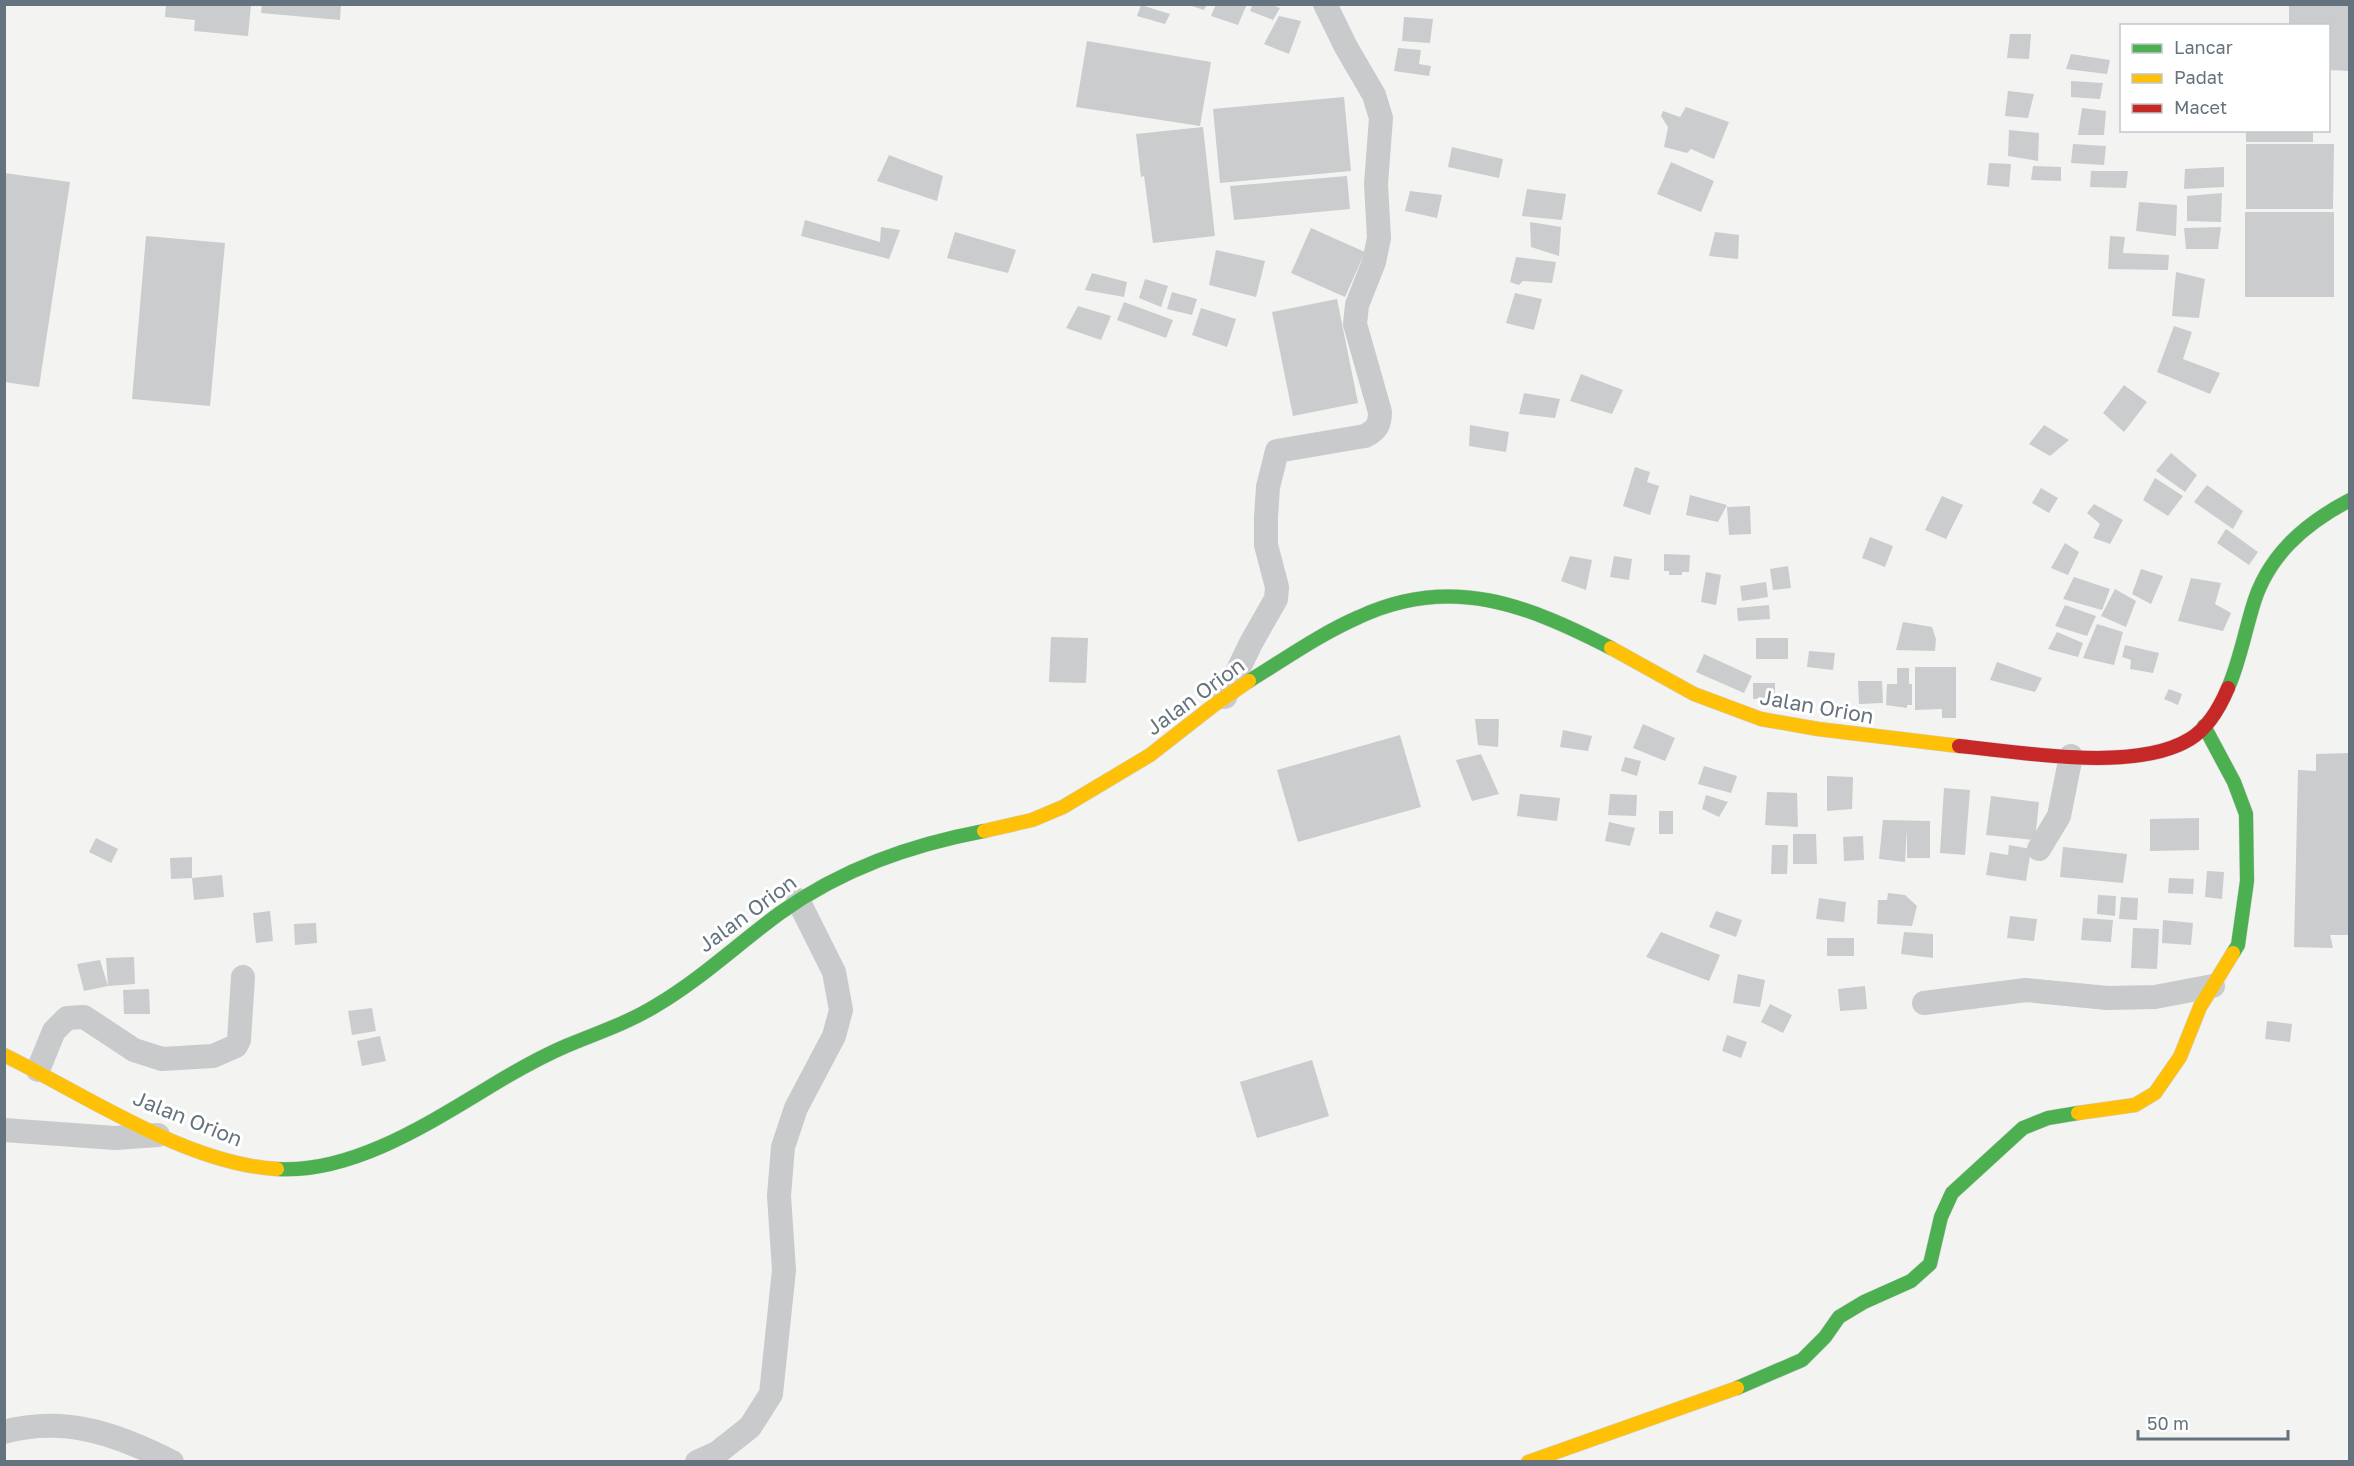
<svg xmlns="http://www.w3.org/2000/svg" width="2354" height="1466" font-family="'Golos Text',sans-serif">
<rect width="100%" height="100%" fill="#f3f3f2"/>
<g fill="#cbcccd">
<polygon points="166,4 251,4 248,36 194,31 195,20 165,17"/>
<polygon points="262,4 341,4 340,20 261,13"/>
<polygon points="1186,4 1207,4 1204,10"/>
<polygon points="1216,4 1247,4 1238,25 1211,16"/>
<polygon points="1253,4 1269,4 1280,8 1273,20 1250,11"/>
<polygon points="2289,4 2350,4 2350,71 2328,70 2328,26 2289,26"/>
<polygon points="1141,5 1170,14 1165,24 1137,16"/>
<polygon points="1279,16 1301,21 1289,54 1264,44"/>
<polygon points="1404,17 1433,19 1430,43 1402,41"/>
<polygon points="2010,34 2031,34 2029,59 2007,58"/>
<polygon points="1087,41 1211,62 1200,126 1076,107"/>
<polygon points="1398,48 1421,50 1419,64 1431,66 1429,76 1394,71"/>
<polygon points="2071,54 2110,60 2107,74 2066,69"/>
<polygon points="2071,81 2103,83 2100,99 2071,97"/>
<polygon points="2008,91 2034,94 2028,118 2005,116"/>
<polygon points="1344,97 1351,171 1220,183 1213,109"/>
<polygon points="1686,107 1729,122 1714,159 1691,149 1687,153 1664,147 1668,127 1661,116 1663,111 1680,117"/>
<polygon points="2082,108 2106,111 2104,135 2078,135"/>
<polygon points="1203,127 1215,236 1153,243 1144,176 1141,177 1136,134"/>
<polygon points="2009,130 2039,133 2038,161 2008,156"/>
<rect x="2246" y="130" width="67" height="12"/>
<polygon points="2073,144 2106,146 2104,165 2071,163"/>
<polygon points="2246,144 2334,144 2333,209 2246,209"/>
<polygon points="1452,147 1503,159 1499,178 1448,167"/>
<polygon points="889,155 943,176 937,201 877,181"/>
<polygon points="1671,162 1714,181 1701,212 1657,194"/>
<polygon points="1989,163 2011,164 2009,187 1987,185"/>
<polygon points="2033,166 2061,167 2061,181 2031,180"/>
<polygon points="2224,167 2224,187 2184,189 2185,169"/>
<polygon points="2091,171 2128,171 2126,188 2090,187"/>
<polygon points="4,173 70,182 39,387 4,382"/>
<polygon points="1347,176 1350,209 1234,220 1230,186"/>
<polygon points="1527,189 1566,194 1562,220 1522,216"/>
<polygon points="1410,191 1442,195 1437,218 1405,211"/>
<polygon points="2222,193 2221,222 2187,221 2187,196"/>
<polygon points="2139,202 2177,205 2176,236 2136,231"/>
<rect x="2245" y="212" width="89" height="85"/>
<polygon points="805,220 880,242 881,227 900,230 889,259 801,236"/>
<polygon points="1530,222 1561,227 1559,256 1531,247"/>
<polygon points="2221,227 2218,249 2186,249 2184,228"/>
<polygon points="1311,228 1365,252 1345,297 1291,273"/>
<polygon points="955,232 1016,250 1008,273 947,258"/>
<polygon points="1715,232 1739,235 1738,259 1709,256"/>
<polygon points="146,236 225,243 210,406 132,399"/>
<polygon points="2110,236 2125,237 2123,253 2169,255 2168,270 2108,269"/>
<polygon points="1216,250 1265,261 1256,297 1209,285"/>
<polygon points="1516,257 1556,262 1552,283 1523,281 1519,285 1510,282"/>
<polygon points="2176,272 2205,279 2199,318 2172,316"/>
<polygon points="1092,273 1127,282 1124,297 1085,290"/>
<polygon points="1145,279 1168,286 1161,307 1139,298"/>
<polygon points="1172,292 1197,299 1192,315 1167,309"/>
<polygon points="1515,293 1542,299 1534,330 1506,323"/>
<polygon points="1337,299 1358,403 1293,416 1272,312"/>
<polygon points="1124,302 1173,320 1166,338 1117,320"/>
<polygon points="1078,306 1111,316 1101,340 1066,328"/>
<polygon points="1201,308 1236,319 1227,347 1192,335"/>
<polygon points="2174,326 2192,332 2183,359 2220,373 2210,394 2157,372"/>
<polygon points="1581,374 1623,390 1612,414 1570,401"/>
<polygon points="2124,385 2147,402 2124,432 2103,413"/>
<polygon points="1524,393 1560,399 1555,418 1519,414"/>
<polygon points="1470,425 1509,432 1506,452 1469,446"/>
<polygon points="2044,425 2069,440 2050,456 2029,444"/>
<polygon points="2171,453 2197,475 2185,492 2156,471"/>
<polygon points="1635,467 1650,472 1647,482 1659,486 1650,515 1623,506"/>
<polygon points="2155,478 2183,496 2168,516 2143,500"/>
<polygon points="2207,485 2243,511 2233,529 2194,502"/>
<polygon points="2041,488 2058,498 2049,513 2032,503"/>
<polygon points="1690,495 1727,505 1718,522 1686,515"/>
<polygon points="1942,496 1963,505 1946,539 1925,530"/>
<polygon points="2094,504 2123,520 2110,544 2093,538 2100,524 2087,513"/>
<polygon points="1750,506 1751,534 1729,535 1727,507"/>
<polygon points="2226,529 2258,552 2249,565 2217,543"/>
<polygon points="1870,537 1893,546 1885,567 1862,558"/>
<polygon points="2065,543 2079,552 2068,575 2051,568"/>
<polygon points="1664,554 1690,555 1689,572 1682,572 1682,575 1669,575 1669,571 1664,571"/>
<polygon points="1570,556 1592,560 1586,590 1561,581"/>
<polygon points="1614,556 1632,559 1629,580 1610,577"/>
<polygon points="1788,566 1791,588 1773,590 1770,569"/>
<polygon points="2141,569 2163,576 2151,604 2132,594"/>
<polygon points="1706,572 1721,575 1716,605 1701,602"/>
<polygon points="2074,577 2110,589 2102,610 2063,599"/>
<polygon points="2191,578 2221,583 2215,604 2231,613 2223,631 2178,621"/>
<polygon points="1766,582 1768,597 1742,601 1740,586"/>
<polygon points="2115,589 2136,601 2126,627 2101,616"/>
<polygon points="1769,605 1770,619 1738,621 1737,608"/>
<polygon points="2065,605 2096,616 2087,636 2055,626"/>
<polygon points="1903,622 1932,627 1936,639 1935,651 1896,650"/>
<polygon points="2097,624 2123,632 2114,665 2083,658"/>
<polygon points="2057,632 2083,643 2078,657 2048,649"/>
<polygon points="1051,637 1088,638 1086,683 1049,682"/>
<rect x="1756" y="638" width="32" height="21"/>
<polygon points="2125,645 2159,653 2153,673 2130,669 2131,660 2122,657"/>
<polygon points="1809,651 1835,653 1833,670 1807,667"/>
<polygon points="1704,654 1752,676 1744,693 1696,672"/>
<polygon points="1997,662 2042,678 2035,692 1990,680"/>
<polygon points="1915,667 1956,667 1956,718 1942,718 1942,709 1915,710"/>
<polygon points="1897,668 1909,668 1909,684 1912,684 1912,705 1907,705 1907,708 1886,705 1887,684 1897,684"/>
<polygon points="1858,681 1882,681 1883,703 1859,704"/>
<polygon points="1753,683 1775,683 1775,698 1753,699"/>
<polygon points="2169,689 2182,694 2178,705 2164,699"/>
<polygon points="1475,719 1499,719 1498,747 1478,745"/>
<polygon points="1643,724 1675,738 1665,761 1633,748"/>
<polygon points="1563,730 1592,736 1588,751 1560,747"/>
<polygon points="1400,735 1421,807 1298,842 1277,770"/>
<polygon points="2350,753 2350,935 2330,935 2333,948 2294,947 2298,770 2316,771 2316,754"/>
<polygon points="1481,754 1499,794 1472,801 1456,760"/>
<polygon points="1625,757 1641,761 1637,776 1621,771"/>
<polygon points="1704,766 1737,776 1731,793 1698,784"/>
<polygon points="1827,776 1853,777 1852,809 1827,811"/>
<polygon points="1944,788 1970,790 1965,855 1940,853"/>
<polygon points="1767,792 1797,793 1798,827 1765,825"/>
<polygon points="1520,794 1560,798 1557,821 1517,816"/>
<polygon points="1610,794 1637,795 1636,816 1608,815"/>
<polygon points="1706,795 1728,802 1719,817 1702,809"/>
<polygon points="1991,796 2039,802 2035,840 1986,835"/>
<rect x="1659" y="811" width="14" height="23"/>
<polygon points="2199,818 2199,850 2150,851 2150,819"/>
<polygon points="1883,820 1930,821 1930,858 1907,858 1907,828 1905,862 1879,859"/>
<polygon points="1609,822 1635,828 1630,846 1605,841"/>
<polygon points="1793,834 1816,834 1817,864 1793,864"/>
<polygon points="1863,836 1864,860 1844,861 1843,837"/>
<polygon points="96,838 118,849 111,863 89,852"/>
<polygon points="1772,845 1788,845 1787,874 1771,874"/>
<polygon points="2009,845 2031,849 2026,881 1986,875 1990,852 2008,855"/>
<polygon points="2063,847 2127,854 2123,883 2060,877"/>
<polygon points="192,857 192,878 171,879 170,858"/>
<polygon points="2207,871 2224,872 2222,899 2205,897"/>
<polygon points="222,875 224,897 194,900 192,878"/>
<polygon points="2169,878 2194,879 2193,894 2168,893"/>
<polygon points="1888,893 1905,895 1917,906 1912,926 1877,924 1878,900 1887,900"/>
<polygon points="2098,895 2116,896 2115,916 2097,914"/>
<polygon points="2121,897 2138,898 2137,920 2119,919"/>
<polygon points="1819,898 1846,902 1844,922 1816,919"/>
<polygon points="270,911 273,941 256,943 253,913"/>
<polygon points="1716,911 1742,920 1736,937 1709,927"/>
<polygon points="2010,916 2037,919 2034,941 2007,938"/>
<polygon points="2083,918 2113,920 2111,942 2081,940"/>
<polygon points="2163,920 2193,923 2191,945 2162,943"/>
<polygon points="316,923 317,943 295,945 294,924"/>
<polygon points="2133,928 2159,929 2157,969 2131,968"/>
<polygon points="1661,932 1720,955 1709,981 1646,957"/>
<polygon points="1904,932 1933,934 1933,958 1901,954"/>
<rect x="1827" y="938" width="27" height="18"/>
<polygon points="134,957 135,984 108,986 106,958"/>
<polygon points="100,960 108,986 84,991 77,964"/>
<polygon points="1738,974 1765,980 1760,1007 1733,1003"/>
<polygon points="1865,986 1867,1009 1840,1011 1838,989"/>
<polygon points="149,989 150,1014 124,1014 123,990"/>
<polygon points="1770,1004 1792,1015 1783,1033 1761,1022"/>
<polygon points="372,1008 376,1031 352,1035 348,1011"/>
<polygon points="2267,1021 2292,1024 2290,1042 2265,1039"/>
<polygon points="1727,1035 1747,1042 1741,1058 1722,1051"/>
<polygon points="380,1036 386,1061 362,1066 357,1041"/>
<polygon points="1312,1060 1329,1116 1257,1138 1240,1082"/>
</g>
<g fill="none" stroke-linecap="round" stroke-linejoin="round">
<g stroke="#cfcfd0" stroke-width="15">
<g id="fast">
<path d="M1249,681C1285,659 1320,634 1359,617C1451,574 1527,605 1611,648"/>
<path d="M2228,688C2239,663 2244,636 2252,609C2266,557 2304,524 2350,500"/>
<polyline points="2204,726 2234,782 2246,814 2247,881 2238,945 2233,953"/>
<path d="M277,1169C357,1174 440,1116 506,1077C525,1066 545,1055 566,1046C597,1033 628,1023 657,1005C701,979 739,943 780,913C842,869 910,845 984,831"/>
<polyline points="1737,1388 1802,1360 1825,1337 1839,1317 1864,1302 1911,1281 1930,1264 1941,1217 1952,1193 2023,1128 2048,1118 2078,1113"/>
</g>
</g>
<g stroke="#cfcfd0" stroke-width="15">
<g id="slow">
<polyline points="1611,648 1694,694 1761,719 1818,729 1959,746"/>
<polyline points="984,831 1032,820 1063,807 1150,755 1214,705 1249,681"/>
<path d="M4,1055C86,1095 186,1164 277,1169"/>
<polyline points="2078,1113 2135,1105 2155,1093 2180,1057 2200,1007 2233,953"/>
<polyline points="1528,1462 1737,1388"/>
</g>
</g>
<g stroke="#cfcfd0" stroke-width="15">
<path id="jam" d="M1959,746C2021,752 2135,773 2190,739C2208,728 2220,707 2228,688"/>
</g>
<g stroke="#c8cacb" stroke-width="24">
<path d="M1225,697L1251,643L1276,599L1277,587L1266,545V517L1268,487L1277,451L1365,436C1377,430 1380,424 1380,412L1355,324L1357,305L1374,262L1379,238L1376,184L1381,118L1374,95L1346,47L1325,4"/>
<polyline points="2039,849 2059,816 2071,756"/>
<polyline points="1924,1003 2026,990 2107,998 2155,997 2213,986"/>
<polyline points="38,1070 54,1031 67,1018 84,1017 134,1050 162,1059 213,1056 236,1046 239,1040 243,977"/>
<polyline points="4,1130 115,1138 158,1135"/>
<path d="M4,1432C65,1415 119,1435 172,1462"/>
<polyline points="697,1462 717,1453 750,1427 771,1394 784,1270 779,1196 783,1147 796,1108 834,1036 841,1010 834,972 798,900"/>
</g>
<use href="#fast" stroke="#4caf50" stroke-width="14"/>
<use href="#slow" stroke="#ffc107" stroke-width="14"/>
<use href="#jam" stroke="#c62828" stroke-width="14"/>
</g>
<g text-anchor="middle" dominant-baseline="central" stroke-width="6" stroke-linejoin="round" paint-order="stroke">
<g font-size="21" fill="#65737f" stroke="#fff">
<text transform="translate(1195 696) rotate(-36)">Jalan Orion</text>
<text transform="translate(1817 706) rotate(10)">Jalan Orion</text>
<text transform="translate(747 913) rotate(-36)">Jalan Orion</text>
<text transform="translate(188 1118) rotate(22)">Jalan Orion</text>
</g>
</g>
<rect width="2354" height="1466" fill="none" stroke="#65737f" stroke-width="12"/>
<rect x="2120" y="24" width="210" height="108" fill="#ffffff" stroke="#c1c7cc" stroke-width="1.5"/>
<rect x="2132" y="44" width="30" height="9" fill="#4caf50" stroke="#c1c7cc" stroke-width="1.5"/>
<text x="2174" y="54" font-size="18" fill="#65737f">Lancar</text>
<rect x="2132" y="74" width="30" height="9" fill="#ffc107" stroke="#c1c7cc" stroke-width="1.5"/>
<text x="2174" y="84" font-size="18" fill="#65737f">Padat</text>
<rect x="2132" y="104" width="30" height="9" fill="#c62828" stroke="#c1c7cc" stroke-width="1.5"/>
<text x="2174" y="114" font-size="18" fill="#65737f">Macet</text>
<path d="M2138 1430v9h150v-9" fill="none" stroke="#65737f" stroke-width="3"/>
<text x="2147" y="1430" font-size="18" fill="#65737f" stroke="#ffffff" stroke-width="4.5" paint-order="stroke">50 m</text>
</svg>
